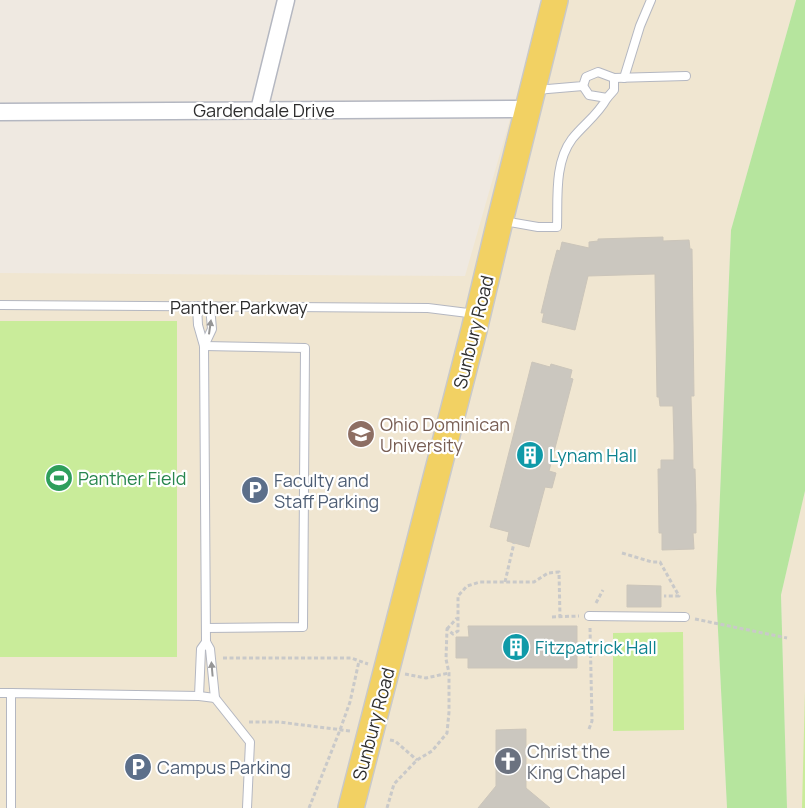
<svg xmlns="http://www.w3.org/2000/svg" width="805" height="808" font-family="Manrope,sans-serif">
<rect width="100%" height="100%" fill="#efe9e1"/>
<g fill="#f0e6d1">
<polygon points="544,0 796,0 731,230 716,591 727,808 0,808 0,273 465,276"/>
<polygon points="805,491 805,808 787,808 781,595"/>
</g>
<polygon fill="#b6e59e" points="796,0 805,0 805,491 781,595 787,808 727,808 716,591 731,230"/>
<g fill="#c9ec9a">
<rect x="0" y="321" width="177" height="336"/>
<polygon points="683,632 684,730 613,731 613,633"/>
<polygon points="805,691 805,808 802,808"/>
</g>
<g fill="#cbc7bf" stroke="#cbc5ba">
<polygon points="663,237 663,241 689,240 690,249 692,249 694,396 691,396 692,432 693,469 695,469 696,506 696,533 693,533 694,549 662,550 662,533 659,533 658,469 661,469 661,460 674,460 674,445 673,406 660,406 659,397 657,397 655,274 588,276 575,330 542,322 544,313 541,313 550,276 557,250 560,251 562,242 589,248 589,242 598,241 598,239"/>
<polygon points="532,362 550,367 551,364 572,370 570,378 573,379 549,471 556,473 552,488 545,487 529,547 507,541 509,532 490,527"/>
<polygon points="627,585 661,586 661,607 627,607"/>
<polygon points="468,626 577,626 577,668 468,668 468,658 456,658 456,637 469,637"/>
<polygon points="526,729 526,788 550,808 478,808 496,786 496,730"/>
</g>
<g fill="none" stroke-linecap="round" stroke-linejoin="round">
<g stroke="#b4b7c1" stroke-width="10">
<g id="service">
<polyline points="624,78 640,26 651,0"/>
<polyline points="536,90 583,86 586,77 598,72 614,78 686,76"/>
<polyline points="607,98 614,90 614,78"/>
<path d="M504,221L538,227H557C558,199 554,163 572,139C583,125 598,115 607,98L589,95L583,86"/>
<polyline points="0,305 428,308 476,314"/>
<polyline points="197,306 198,325 204,346 206,642 210,649 215,698"/>
<polyline points="204,346 305,348 303,627 206,628"/>
<polyline points="204,346 212,329 210,306"/>
<polyline points="589,616 685,617"/>
<polyline points="0,693 11,693"/>
<polyline points="199,696 201,649 206,642"/>
<polyline points="11,808 11,693 199,696 215,698 250,742 247,808"/>
</g>
</g>
<g stroke="#b4b7c1" stroke-width="19">
<g id="minor">
<polyline points="259,110 286,0"/>
<polyline points="0,112 527,109"/>
</g>
</g>
<g stroke="#c9c9c9" stroke-width="28">
<polyline id="primary" points="351,808 474,330 500,221 555,0"/>
</g>
<g stroke="#c9c9c9" stroke-width="3" stroke-dasharray="4 2.5" stroke-linecap="butt">
<polyline points="622,553 652,562 660,562 679,596 664,596"/>
<polyline points="505,582 514,543"/>
<polyline points="596,603 603,590"/>
<polyline points="552,617 579,616"/>
<polyline points="695,619 787,638"/>
<polyline points="447,629 457,618"/>
<polyline points="223,658 351,658 368,664"/>
<polyline points="405,674 426,678 449,673"/>
<polyline points="249,722 279,722 350,731"/>
<polyline points="589,729 592,721 590,628"/>
<polyline points="390,740 395,741 417,760"/>
<polyline points="309,808 340,730 350,702 359,661"/>
<polyline points="387,808 394,784 417,760 432,751 447,733 449,712 449,673 446,659 447,629 453,634 458,631 458,596 467,586 480,582 534,582 548,573 559,572 560,617"/>
</g>
<use href="#service" stroke="#fff" stroke-width="8"/>
<use href="#minor" stroke="#fff" stroke-width="16"/>
<use href="#primary" stroke="#f2d163" stroke-width="25"/>
</g>
<defs><path id="oneway-solid" d="M-6-.8H1V-3.2L6.5 0L1 3.2V.8H-6Z" transform="scale(1.25)"/></defs>
<g fill="#969696">
<use href="#oneway-solid" transform="translate(210 327) rotate(-82)"/>
<use href="#oneway-solid" transform="translate(212 669) rotate(-95)"/>
</g>
<defs>
<g id="university-disc" transform="scale(1.4375)"><circle r="9.5" fill="#8d6e63" stroke="#fff"/><path d="M0-5L7-2L0 1L-7-2ZM-4 1L0 2.5L4 1V4Q0 6-4 4Z" fill="#fff"/></g>
<g id="building-disc" transform="scale(1.4375)"><circle r="9.5" fill="#0f9aa8" stroke="#fff"/><path d="M-4-6H4V6H1V3H-1V6H-4ZM-2.5-4.3h1.7v1.8h-1.7ZM.8-4.3h1.7v1.8H.8ZM-2.5-1h1.7V.8h-1.7ZM.8-1h1.7V.8H.8Z" fill="#fff"/></g>
<g id="stadium-disc" transform="scale(1.4375)"><circle r="9.5" fill="#2e9e5b" stroke="#fff"/><path d="M0-5a6.5 5 0 1 0 0 10a6.5 5 0 1 0 0-10ZM-3.5-1.8h7v3.6h-7Z" fill="#fff"/></g>
<g id="parking-disc" transform="scale(1.4375)"><circle r="9.5" fill="#5c6f8a" stroke="#fff"/><path d="M-3.5-5.5H1a3.5 3.5 0 0 1 0 7H-1V5.5H-3.5ZM-1-3.4V-.6H.8a1.4 1.4 0 0 0 0-2.8Z" fill="#fff"/></g>
<g id="church-disc" transform="scale(1.4375)"><circle r="9.5" fill="#6b7280" stroke="#fff"/><path d="M-1.2-6h2.4v3.5h3.3v2.4h-3.3V6h-2.4V-.1h-3.3v-2.4h3.3Z" fill="#fff"/></g>
</defs>
<g fill-rule="evenodd">
<use href="#university-disc" x="361" y="434"/>
<use href="#building-disc" x="530" y="455"/>
<use href="#stadium-disc" x="59" y="478"/>
<use href="#parking-disc" x="255" y="490"/>
<use href="#building-disc" x="516" y="647"/>
<use href="#church-disc" x="508" y="761"/>
<use href="#parking-disc" x="138" y="767"/>
</g>
<g text-anchor="middle" dominant-baseline="central" stroke-width="4.5" stroke-linejoin="round" paint-order="stroke">
<g font-size="18" fill="#2e2e2e" stroke="#fff">
<text x="264" y="110">Gardendale Drive</text>
<text x="239" y="307">Panther Parkway</text>
<text transform="translate(473 332) rotate(-76)">Sunbury Road</text>
<text transform="translate(373 724) rotate(-75)">Sunbury Road</text>
</g>
<g font-size="18" fill="#785e54" stroke="#fff" text-anchor="start">
<text x="380" y="424">Ohio Dominican<tspan x="380" dy="21">University</tspan></text>
</g>
<g font-size="18" fill="#0d838f" stroke="#fff" text-anchor="start">
<text x="549" y="455">Lynam Hall</text>
<text x="535" y="647">Fitzpatrick Hall</text>
</g>
<g font-size="18" fill="#27864d" stroke="#fff" text-anchor="start">
<text x="78" y="478">Panther Field</text>
</g>
<g font-size="18" fill="#4e5e75" stroke="#fff" text-anchor="start">
<text x="274" y="480">Faculty and<tspan x="274" dy="21">Staff Parking</tspan></text>
<text x="157" y="767">Campus Parking</text>
</g>
<g font-size="18" fill="#5b616d" stroke="#fff" text-anchor="start">
<text x="527" y="751">Christ the<tspan x="527" dy="21">King Chapel</tspan></text>
</g>
</g>
</svg>
